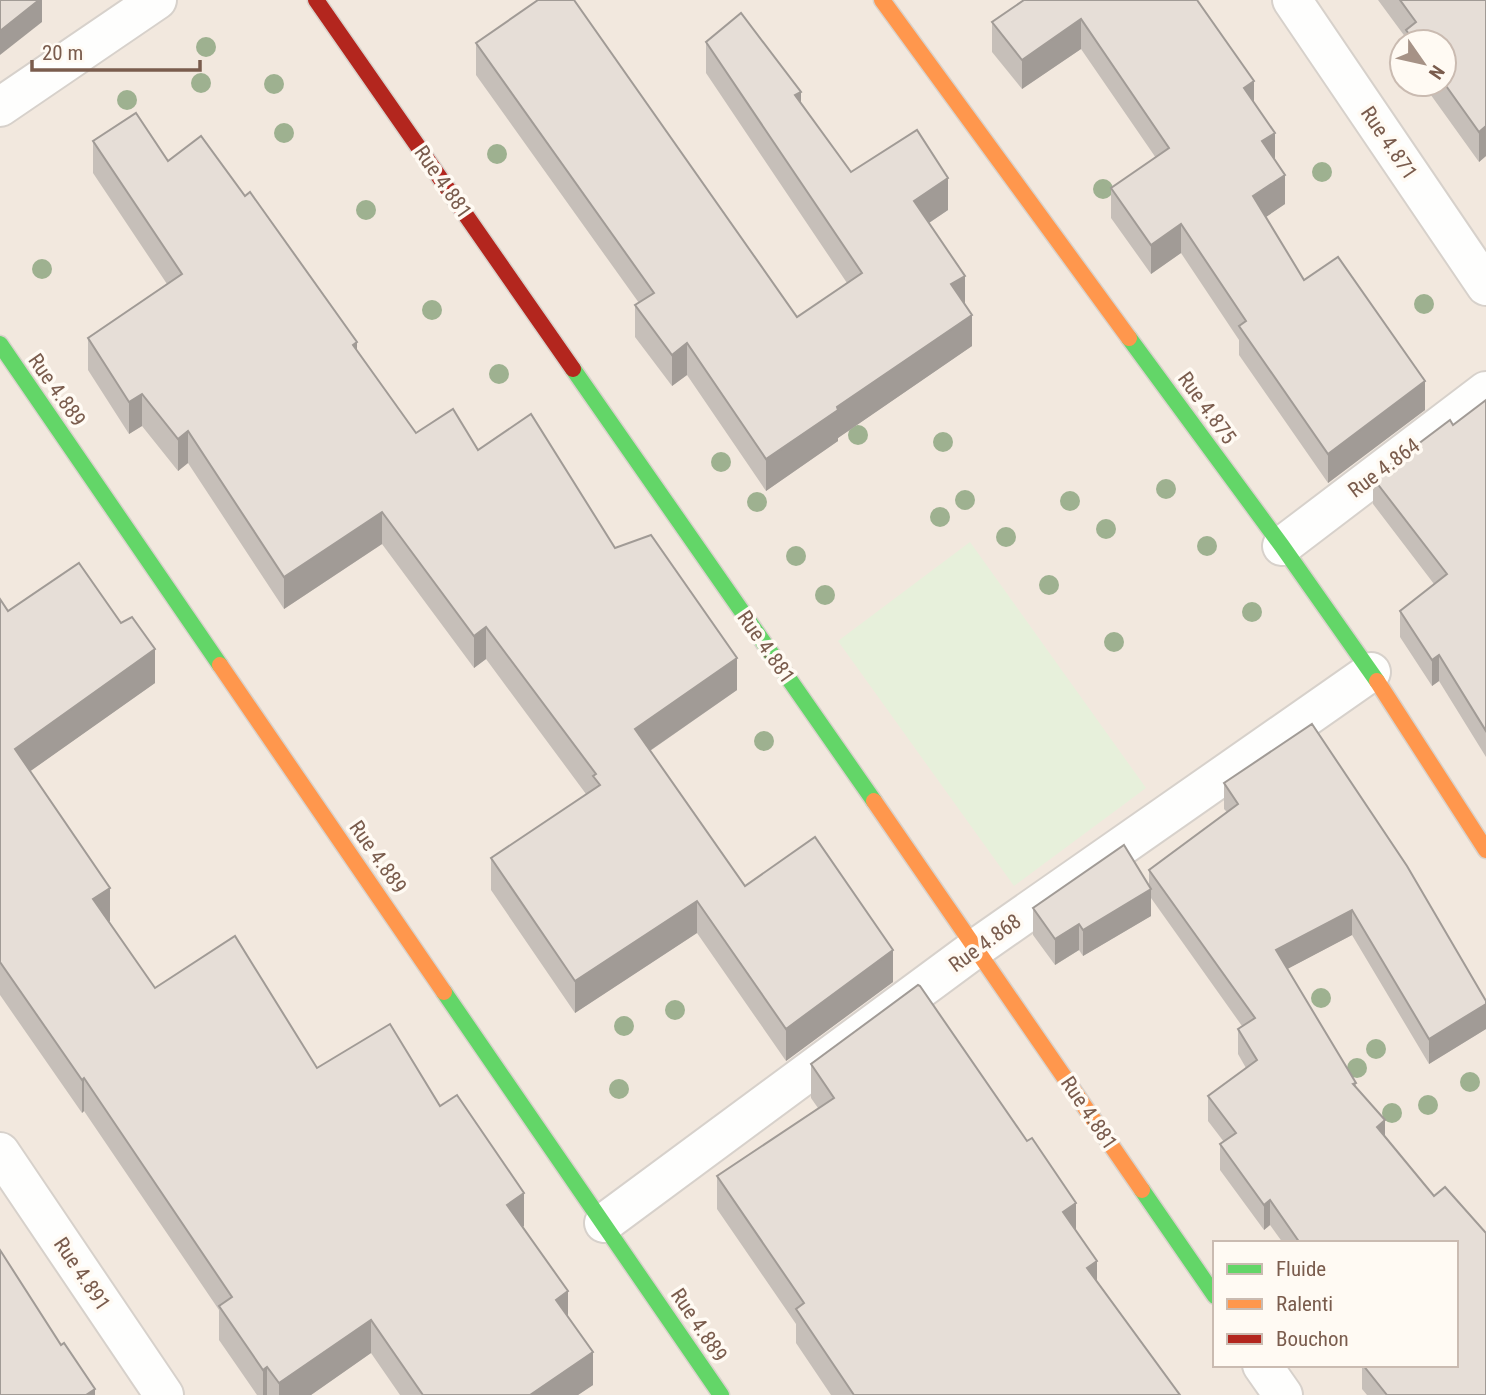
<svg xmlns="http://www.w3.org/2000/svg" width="1486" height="1395" font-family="'Roboto Condensed',sans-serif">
<rect width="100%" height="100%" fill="#f9f5f0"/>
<path fill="#f2e8de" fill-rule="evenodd" d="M0,0H1486V1395H0ZM1402,42H1444V84H1402ZM1215,1243H1456V1365H1215Z"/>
<polygon fill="#e7f0db" points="970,542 1146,788 1014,886 838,641"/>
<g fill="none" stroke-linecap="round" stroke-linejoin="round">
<g stroke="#d7d1cb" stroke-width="42">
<g id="street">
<polyline points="1292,0 1486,286"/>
<polyline points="0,107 157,0"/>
<polyline points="1282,546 1486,391"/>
<polyline points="0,1152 164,1395"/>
<polyline points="604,1223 976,948 1371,672"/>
<polyline points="1262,1365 1283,1395"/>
</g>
</g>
<g stroke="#d9d2cb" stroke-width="19">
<g id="fast">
<polyline points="1129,338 1282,546 1377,681"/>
<polyline points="0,344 220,665"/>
<polyline points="573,369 874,801"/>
<polyline points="444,992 721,1395"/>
<polyline points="1142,1190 1215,1296"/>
</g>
</g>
<g stroke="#d9d2cb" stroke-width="19">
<g id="slow">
<polyline points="882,0 1129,338"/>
<polyline points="220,665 444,992"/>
<polyline points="1377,681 1486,850"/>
<polyline points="874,801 1142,1190"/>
</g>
</g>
<g stroke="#d9d2cb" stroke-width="19">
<polyline id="jam" points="316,0 573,369"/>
</g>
<use href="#street" stroke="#fefefd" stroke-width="38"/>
<use href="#fast" stroke="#63d668" stroke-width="16"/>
<use href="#slow" stroke="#ff974d" stroke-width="16"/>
<use href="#jam" stroke="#b3261e" stroke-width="16"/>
</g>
<g fill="#9eb190">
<circle cx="206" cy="47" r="10"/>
<circle cx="201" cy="83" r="10"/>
<circle cx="274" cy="84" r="10"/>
<circle cx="127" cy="100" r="10"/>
<circle cx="284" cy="133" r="10"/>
<circle cx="497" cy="154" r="10"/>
<circle cx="1322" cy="172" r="10"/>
<circle cx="1103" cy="189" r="10"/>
<circle cx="366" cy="210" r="10"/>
<circle cx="42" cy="269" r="10"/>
<circle cx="1424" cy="304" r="10"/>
<circle cx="432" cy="310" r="10"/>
<circle cx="499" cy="374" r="10"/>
<circle cx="858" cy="435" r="10"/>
<circle cx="943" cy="442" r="10"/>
<circle cx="721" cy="462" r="10"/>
<circle cx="1166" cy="489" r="10"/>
<circle cx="965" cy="500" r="10"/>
<circle cx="1070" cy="501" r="10"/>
<circle cx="757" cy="502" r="10"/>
<circle cx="940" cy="517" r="10"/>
<circle cx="1106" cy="529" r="10"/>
<circle cx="1006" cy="537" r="10"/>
<circle cx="1207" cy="546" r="10"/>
<circle cx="796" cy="556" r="10"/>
<circle cx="1049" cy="585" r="10"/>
<circle cx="825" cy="595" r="10"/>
<circle cx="1252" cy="612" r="10"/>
<circle cx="1114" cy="642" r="10"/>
<circle cx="764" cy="741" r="10"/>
<circle cx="1321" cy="998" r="10"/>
<circle cx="675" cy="1010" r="10"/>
<circle cx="624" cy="1026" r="10"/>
<circle cx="1376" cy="1049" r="10"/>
<circle cx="1357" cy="1068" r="10"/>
<circle cx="1470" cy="1082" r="10"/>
<circle cx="619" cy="1089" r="10"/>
<circle cx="1428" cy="1105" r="10"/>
<circle cx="1392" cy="1113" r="10"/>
</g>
<g fill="#c6bfb9">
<polygon points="1197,0 1254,102 1275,160 1285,204 1265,217 1304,280 1425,410 1328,483 1239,355 1239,340 1181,253 1151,274 1111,218 1111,188 1156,158 1081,49 1022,89 992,52 992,22"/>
<polygon points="1378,0 1486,0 1486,156 1479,162 1423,84 1444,84 1444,42 1406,42 1406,38"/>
<polygon points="706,42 801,103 851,172 948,210 929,223 965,303 972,346 838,438 838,441 766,491 687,375 672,386 635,337 635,305 639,303 476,75 476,43 797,317 847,283 706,73"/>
<polygon points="93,141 168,161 357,352 416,433 478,450 615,548 737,690 650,751 745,886 893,982 786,1061 697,933 575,1013 491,890 491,858 586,794 486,659 474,668 382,544 284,609 188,463 178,471 142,426 129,434 88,370 88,338 167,284 93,173"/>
<polygon points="1486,400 1486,757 1439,681 1432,686 1400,637 1400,611 1434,584 1373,504 1373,478 1453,425"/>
<polygon points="0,599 8,611 155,683 30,771 110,921 109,922 155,988 317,1068 440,1106 524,1226 523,1227 568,1317 593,1385 578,1395 400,1395 371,1353 311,1395 257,1395 219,1340 219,1310 84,1111 82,1113 0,995"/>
<polygon points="1312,724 1407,866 1486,1001 1486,1029 1429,1064 1352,935 1287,969 1356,1083 1356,1087 1385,1120 1385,1137 1434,1196 1445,1187 1486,1233 1486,1395 1367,1395 1362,1389 1362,1365 1456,1365 1456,1243 1283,1243 1270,1225 1264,1230 1220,1170 1220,1144 1224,1142 1208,1121 1208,1096 1246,1068 1238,1054 1238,1029 1242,1026 1151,898 1151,916 1083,956 1079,950 1055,965 1033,935 1033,908 1124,845 1149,886 1149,870 1227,812 1224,809 1224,783"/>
<polygon points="811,1064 1076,1231 1097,1281 1180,1395 831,1395 796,1343 796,1324 717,1209 717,1176 818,1108 811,1098"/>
</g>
<g fill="#a19b96">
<polygon points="39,0 42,0 42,22 0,55 0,31"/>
<polygon points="1081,19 1081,49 1022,89 1022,60"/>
<polygon points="1254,81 1254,110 1244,88"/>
<polygon points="801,92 801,123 795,95"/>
<polygon points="1486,126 1486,156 1479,162 1479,132"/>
<polygon points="1275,133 1275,162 1262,141"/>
<polygon points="1285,175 1285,204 1253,226 1253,196"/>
<polygon points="948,178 948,210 914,233 914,201"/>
<polygon points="1181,224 1181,253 1151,274 1151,245"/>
<polygon points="965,276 965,307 951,284"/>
<polygon points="972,315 972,346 838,438 838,441 766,491 766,459 837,407"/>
<polygon points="357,342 357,374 353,345"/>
<polygon points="687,343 687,375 672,386 672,355"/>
<polygon points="1425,381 1425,410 1328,483 1328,454"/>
<polygon points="142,394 142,426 129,434 129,402"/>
<polygon points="188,431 188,463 178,471 178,439"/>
<polygon points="382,512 382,544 284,609 284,577"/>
<polygon points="486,627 486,659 474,668 474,636"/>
<polygon points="155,649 155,683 15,782 15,749"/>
<polygon points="1439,655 1439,681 1432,686 1432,660"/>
<polygon points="737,658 737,690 635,761 635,729"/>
<polygon points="110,888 110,921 93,933 93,899"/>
<polygon points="1151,889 1151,916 1083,956 1083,930"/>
<polygon points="697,901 697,933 575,1013 575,981"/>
<polygon points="1352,910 1352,935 1276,975 1276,950"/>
<polygon points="1079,924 1079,950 1055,965 1055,939"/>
<polygon points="893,950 893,982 786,1061 786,1029"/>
<polygon points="1486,1004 1486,1029 1429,1064 1429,1039"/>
<polygon points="84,1078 84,1111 82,1113 82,1080"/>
<polygon points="1385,1120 1385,1145 1377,1127"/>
<polygon points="524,1193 524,1226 507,1238 507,1205"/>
<polygon points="1270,1200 1270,1225 1264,1230 1264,1205"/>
<polygon points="1076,1203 1076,1236 1063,1212"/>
<polygon points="1097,1261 1097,1294 1087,1268"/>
<polygon points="568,1291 568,1325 556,1300"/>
<polygon points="371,1320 371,1353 311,1395 279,1395 279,1383"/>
<polygon points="593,1352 593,1385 578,1395 530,1395"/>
<polygon points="267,1367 267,1395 263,1395 263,1370"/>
<polygon points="95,1389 95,1395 86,1395"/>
</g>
<g fill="#e6ded7" stroke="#a19b96" stroke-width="2">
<polygon points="0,0 39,0 0,31"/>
<polygon points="538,0 574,0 797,317 862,273 706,42 741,13 801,92 795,95 851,172 917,130 948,178 914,201 965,276 951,284 972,315 837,407 838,410 766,459 687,343 672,355 635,305 654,293 476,43"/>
<polygon points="1024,0 1197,0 1254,81 1244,88 1275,133 1262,141 1285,175 1253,196 1304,280 1338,257 1425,381 1328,454 1239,326 1246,321 1181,224 1151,245 1111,188 1169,148 1081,19 1022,60 992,22"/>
<polygon points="1400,0 1486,0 1486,126 1479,132 1444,83 1444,42 1415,42 1406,30 1416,22"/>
<polygon points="136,113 168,161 201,136 245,196 250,192 357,342 353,345 416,433 453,409 478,450 531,414 615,548 651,535 737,658 635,729 745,886 815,837 893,950 786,1029 697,901 575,981 491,858 600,785 593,776 596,774 486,627 474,636 382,512 284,577 188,431 178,439 142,394 129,402 88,338 182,274 93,141"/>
<polygon points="1486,400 1486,731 1439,655 1432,660 1400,611 1447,574 1373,478 1450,420 1453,425"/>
<polygon points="79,563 121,623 132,617 155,649 15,749 110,888 93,899 155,988 235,936 317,1068 390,1024 440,1106 457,1095 524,1193 507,1205 568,1291 556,1300 593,1352 530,1395 423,1395 371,1320 279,1383 267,1367 263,1370 219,1306 232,1297 84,1078 82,1080 0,962 0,599 8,611"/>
<polygon points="1312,724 1407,866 1486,1001 1486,1004 1429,1039 1352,910 1276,950 1356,1083 1353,1084 1385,1120 1377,1127 1434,1196 1445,1187 1486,1233 1486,1395 1387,1395 1363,1365 1456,1365 1456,1243 1300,1243 1270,1200 1264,1205 1220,1144 1236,1133 1208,1096 1257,1060 1238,1029 1255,1018 1149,870 1238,804 1224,783"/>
<polygon points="1124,845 1151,889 1083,930 1079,924 1055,939 1033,908"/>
<polygon points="918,985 920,986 1027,1141 1032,1138 1076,1203 1063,1212 1097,1261 1087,1268 1180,1395 854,1395 796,1309 804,1303 717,1176 834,1098 811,1064"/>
<polygon points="0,1250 61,1345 64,1343 95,1389 86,1395 0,1395"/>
</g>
<g text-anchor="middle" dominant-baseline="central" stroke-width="7" stroke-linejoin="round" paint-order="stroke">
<g font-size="21" fill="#7a5c4d" stroke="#fffaf3">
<text transform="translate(1389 143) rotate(56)">Rue 4.871</text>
<text transform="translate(443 182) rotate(55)">Rue 4.881</text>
<text transform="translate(57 390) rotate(55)">Rue 4.889</text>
<text transform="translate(1207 408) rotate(54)">Rue 4.875</text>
<text transform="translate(1384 468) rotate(-37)">Rue 4.864</text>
<text transform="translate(766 647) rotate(55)">Rue 4.881</text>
<text transform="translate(378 857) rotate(55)">Rue 4.889</text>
<text transform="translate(985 943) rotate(-36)">Rue 4.868</text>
<text transform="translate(1089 1113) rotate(56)">Rue 4.881</text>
<text transform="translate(82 1274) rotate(56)">Rue 4.891</text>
<text transform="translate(699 1325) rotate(56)">Rue 4.889</text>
</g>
</g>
<rect x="1213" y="1241" width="245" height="126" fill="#fffaf3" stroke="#cabbb1" stroke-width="2"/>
<rect x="1227" y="1264" width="35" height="10" fill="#63d668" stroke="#cabbb1" stroke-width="2"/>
<text x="1276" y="1276" font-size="21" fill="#7a5c4d">Fluide</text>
<rect x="1227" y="1299" width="35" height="10" fill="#ff974d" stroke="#cabbb1" stroke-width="2"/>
<text x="1276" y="1311" font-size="21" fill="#7a5c4d">Ralenti</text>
<rect x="1227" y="1334" width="35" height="10" fill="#b3261e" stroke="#cabbb1" stroke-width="2"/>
<text x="1276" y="1346" font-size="21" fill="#7a5c4d">Bouchon</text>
<g transform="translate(1423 63) rotate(124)"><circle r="33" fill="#fffaf3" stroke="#cabbb1" stroke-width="2"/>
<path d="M0-5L12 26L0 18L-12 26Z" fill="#a69286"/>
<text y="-10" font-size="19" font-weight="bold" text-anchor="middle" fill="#7a5c4d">N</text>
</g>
<path d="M32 60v10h168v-10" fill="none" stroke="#7a5c4d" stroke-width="3.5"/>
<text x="42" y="60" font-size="21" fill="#7a5c4d" stroke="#fffaf3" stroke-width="5" paint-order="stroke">20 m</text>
</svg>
